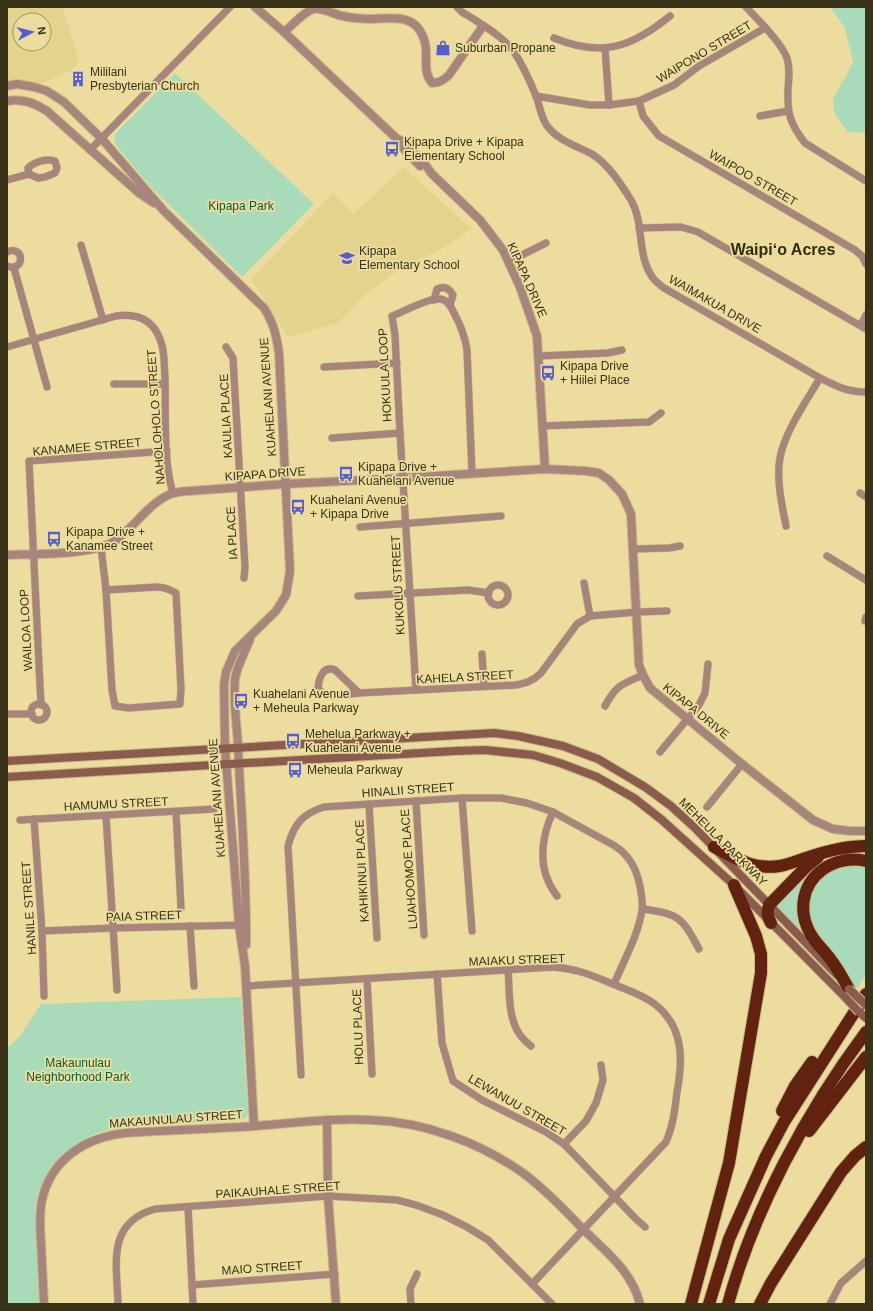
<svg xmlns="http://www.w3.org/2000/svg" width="873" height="1311" font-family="Helvetica,sans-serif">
<rect width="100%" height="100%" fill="#ecdd9e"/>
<g fill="#e4d38c" fill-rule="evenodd">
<path d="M7,7H62L79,60L72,70L34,87L7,86ZM20,20H44V44H20Z"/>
<polygon points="403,167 472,229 442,249 403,267 366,294 338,323 288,337 251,279 333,193 354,214"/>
</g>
<g fill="#a9dbbb">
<polygon points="830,7 866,7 866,131 859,133 848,132 834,113 833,99 853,63 845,28"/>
<polygon points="175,73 314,204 242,277 151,187 115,144 114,135"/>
<path d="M866,852V856L813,872L803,927L797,928L776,906C790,892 814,864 832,857C843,853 855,853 866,852Z"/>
<path d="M850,865H866V975L857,988C841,969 816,945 808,922C805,913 811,892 817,884C825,873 837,867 850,865Z"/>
<polygon points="241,997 248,1113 247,1117 240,1120 115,1128 94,1134 78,1143 63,1154 52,1166 43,1181 38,1195 35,1210 39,1304 7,1304 7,1048 20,1036 41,1004"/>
</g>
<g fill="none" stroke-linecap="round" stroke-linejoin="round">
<g stroke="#c8bb83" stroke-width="8">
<g id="minor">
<path d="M457,7L462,12C478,22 501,35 513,50C522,64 530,81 536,96C540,106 541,119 548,127C559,141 577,146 592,154C608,164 621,184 631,200C645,224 636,255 653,278C656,282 660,285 664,288L820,378C836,386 847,392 866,392"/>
<path d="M746,7C758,20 781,42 787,58C790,68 789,78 788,89C787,113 790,124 805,143L866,181"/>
<path d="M554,38C602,58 632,47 670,16"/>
<polyline points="605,48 609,105"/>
<polyline points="536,96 590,105 609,105 639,101 674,85 699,66 765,28"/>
<polyline points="639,101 643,116 659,136 855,250 862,256 866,264"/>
<polyline points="760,116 788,111"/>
<polyline points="90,150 230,7"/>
<path d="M7,180L29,174L38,178L45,177L55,173L57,168L55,161C46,158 34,162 28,168L29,174"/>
<polyline points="639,228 681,227 698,232 866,329"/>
<polyline points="81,245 103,320"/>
<path d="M7,252C25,244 25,273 7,266"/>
<polyline points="508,262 546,243"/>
<polyline points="14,268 47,387"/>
<path d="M434,300L437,289C444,286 449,288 453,295L450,305"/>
<polyline points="861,325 866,315"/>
<path d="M7,347L116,316C138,313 154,320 161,342C165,353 164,366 165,378C166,413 163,462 173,493"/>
<polyline points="226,347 233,358 245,567 244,578"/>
<polyline points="538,356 608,353 622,350"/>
<polyline points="324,367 397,363"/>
<polyline points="114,384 165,384"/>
<polyline points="542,426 649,422 661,413"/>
<polyline points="332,438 400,433"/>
<polyline points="860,493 866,497"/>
<path d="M786,526C782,506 776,478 780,458C784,433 807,400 820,378"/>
<polyline points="360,527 501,516"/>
<polyline points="101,547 106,590"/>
<polyline points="633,549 669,548 680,546"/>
<polyline points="827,556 866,580"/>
<polyline points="584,583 590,616"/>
<circle cx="498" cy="595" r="10"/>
<path d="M157,587C164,587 169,589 176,593L181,689L180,704L129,708L115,706L112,690L106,590Z"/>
<polyline points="358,596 468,590 489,593"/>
<polyline points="865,621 866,617"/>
<polyline points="482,654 484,686"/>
<path d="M416,690L400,433L395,335L392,316C404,312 432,295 444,300C450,303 452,309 455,315C461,326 465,337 467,350L472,473"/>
<path d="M359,693L335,670C323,665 319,678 318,688L322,693L332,696L359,693L516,685C526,683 533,681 541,673L577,624L590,616L637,612L667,611"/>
<circle cx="39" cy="712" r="8"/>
<polyline points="41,705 29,461 167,451"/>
<path d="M605,706C617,684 621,685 643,675"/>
<polyline points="7,714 32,714"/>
<polyline points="660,752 699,705 705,693 708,664"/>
<polyline points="462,798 472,931"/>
<polyline points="416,801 424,935"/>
<polyline points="369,804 377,938"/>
<polyline points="707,807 742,764"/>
<polyline points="176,812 181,908"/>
<path d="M553,812C543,833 538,860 549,883C551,887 554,892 557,896"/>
<polyline points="106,816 117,990"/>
<polyline points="34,819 42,931 44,996"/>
<polyline points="20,820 214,809"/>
<path d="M643,909C679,914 682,917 699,949"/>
<polyline points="190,926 194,986"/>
<polyline points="42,931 113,928 244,925"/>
<path d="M508,970C510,991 507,1016 520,1035C523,1039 527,1043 531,1046"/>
<polyline points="437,974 442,1043 453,1081 482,1100 546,1132 564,1144 635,1218 645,1227"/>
<polyline points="367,979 372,1074"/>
<path d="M247,986L554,967C578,969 591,975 613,984C627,990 644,995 656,1005C684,1028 683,1060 677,1092C675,1109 673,1126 666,1142L532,1284"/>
<path d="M301,1075L288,846C294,824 302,814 324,807L462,798H501L527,803L553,812L615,846C632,857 638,873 641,892C642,898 643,904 642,910C638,936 624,960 614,984"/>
<polyline points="564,1144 586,1121 596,1103 603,1080 601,1065"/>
<polyline points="188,1207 193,1304"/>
<polyline points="192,1285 335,1274"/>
<path d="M118,1304C117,1264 106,1223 155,1209L328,1196L397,1200L416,1205L443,1215L467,1227L488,1240L552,1304"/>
<polyline points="411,1304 410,1289 417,1274"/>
<polyline points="830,1304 841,1283 866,1261"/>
</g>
</g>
<g stroke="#c8bb83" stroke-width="10">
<g id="tertiary">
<polyline points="255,7 284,32 396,138 402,147 420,166"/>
<path d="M284,32C293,25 302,13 313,9C322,7 333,14 342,16C351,18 360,19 369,19C385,19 407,14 418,28C434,49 419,67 432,83C440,83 443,80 449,75L483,26"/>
<path d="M7,86L17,84L34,87L47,91L64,102L102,139L164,211L264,308C274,324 276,334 279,353L290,571L286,595L276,611L235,651L226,672L224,685L225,748L239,925L245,966L254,1126"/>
<path d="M7,101C22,98 34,103 47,111L139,193L154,203"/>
<polyline points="396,138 404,142 424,163 432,174 480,220 503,250 520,287 537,336 545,469"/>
<path d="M7,555C32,554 92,555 113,542C134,529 150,500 174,493C179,492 184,491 189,491L286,484L403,478L545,469L586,471L599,473L609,480L622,494L631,514L639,665L643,675L650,688L742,764L813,820L833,829L850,831H866"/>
<path d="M246,945C247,879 241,812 238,746C237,725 233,701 235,679C237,666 245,652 250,639"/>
<polyline points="327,1120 328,1196 336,1304"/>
<path d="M44,1304C43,1284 42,1263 41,1243C40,1229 39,1214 42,1200C51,1159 86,1137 126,1133C169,1130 213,1129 256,1126C294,1123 332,1118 371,1120C424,1122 479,1142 523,1173C543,1188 561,1206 578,1224C602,1249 631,1268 640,1304"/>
</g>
</g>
<g stroke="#c8bb83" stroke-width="10">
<g id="secondary">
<polyline points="7,761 494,733 518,736 563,746 598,759 645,787 671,806 694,827 837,975"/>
<polyline points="7,777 455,751 485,750 533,755 560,763 597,777 634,798 662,820 734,885 843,995"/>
<polyline points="859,1012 866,1018"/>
</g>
</g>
<g stroke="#c8bb83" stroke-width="14">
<g id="motorway">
<path d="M714,847C728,854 743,864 759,866C781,869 789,863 809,857C827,851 847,846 866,846"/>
<path d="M771,923C767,916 767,912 769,905L807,866L818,857"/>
<path d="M849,989C843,979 838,969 831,960C825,951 815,943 810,933C798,911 802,885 822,870C834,861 852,857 866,861"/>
<polyline points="782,1111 795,1086 812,1062"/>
<polyline points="809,1131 866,1057"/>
<polyline points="691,1304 729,1163 761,973 761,954 756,936 734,885"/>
<polyline points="709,1304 729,1239 766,1156 784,1122 866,994"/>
<path d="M728,1304C754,1209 807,1111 866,1032"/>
<polyline points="760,1304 771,1283 841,1172 855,1156 866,1147"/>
</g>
</g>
<use href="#minor" stroke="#a7857c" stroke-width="7"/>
<use href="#tertiary" stroke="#a7857c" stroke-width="8"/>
<use href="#secondary" stroke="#8b5c4e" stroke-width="8"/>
<use href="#motorway" stroke="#622210" stroke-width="12"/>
<g stroke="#c8bb83" stroke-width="10" stroke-linecap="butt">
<g id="secondary-bridge">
<polyline points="849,989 866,1005"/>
<polyline points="843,995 859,1012"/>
</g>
</g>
<use href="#secondary-bridge" stroke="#8b5c4e" stroke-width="8"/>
</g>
<defs>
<g id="shop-bare" transform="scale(1.2)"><path d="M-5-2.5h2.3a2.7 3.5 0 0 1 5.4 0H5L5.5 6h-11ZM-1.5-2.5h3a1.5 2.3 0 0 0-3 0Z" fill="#565dd4" stroke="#ecdd9e" stroke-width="2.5" paint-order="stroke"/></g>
<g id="building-bare" transform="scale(1.2)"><path d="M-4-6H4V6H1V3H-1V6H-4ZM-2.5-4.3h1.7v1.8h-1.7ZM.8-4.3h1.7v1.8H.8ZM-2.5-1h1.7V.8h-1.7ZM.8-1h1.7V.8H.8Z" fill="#565dd4" stroke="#ecdd9e" stroke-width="2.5" paint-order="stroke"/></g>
<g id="bus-bare" transform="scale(1.2)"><path d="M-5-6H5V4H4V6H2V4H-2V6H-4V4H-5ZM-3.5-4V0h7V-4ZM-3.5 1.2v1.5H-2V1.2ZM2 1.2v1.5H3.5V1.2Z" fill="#565dd4" stroke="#ecdd9e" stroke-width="2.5" paint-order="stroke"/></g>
<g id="school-bare" transform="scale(1.2)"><path d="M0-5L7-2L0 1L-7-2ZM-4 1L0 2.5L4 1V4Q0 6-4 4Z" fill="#565dd4" stroke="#ecdd9e" stroke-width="2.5" paint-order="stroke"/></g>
</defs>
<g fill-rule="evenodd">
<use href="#shop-bare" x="443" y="48"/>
<use href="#building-bare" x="78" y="79"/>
<use href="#bus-bare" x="392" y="149"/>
<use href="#school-bare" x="347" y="258"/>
<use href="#bus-bare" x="548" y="373"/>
<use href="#bus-bare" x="346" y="474"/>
<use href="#bus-bare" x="298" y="507"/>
<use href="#bus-bare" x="54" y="539"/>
<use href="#bus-bare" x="241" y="701"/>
<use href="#bus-bare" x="293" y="741"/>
<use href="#bus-bare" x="295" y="770"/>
</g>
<g text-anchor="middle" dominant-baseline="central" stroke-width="3.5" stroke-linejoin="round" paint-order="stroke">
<g font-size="12" fill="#393319" stroke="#ecdd9e" text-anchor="start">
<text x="455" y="48">Suburban Propane</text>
<text x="90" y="72">Mililani<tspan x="90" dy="14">Presbyterian Church</tspan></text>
<text x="404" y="142">Kipapa Drive + Kipapa<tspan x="404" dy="14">Elementary School</tspan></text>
<text x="359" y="251">Kipapa<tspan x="359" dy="14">Elementary School</tspan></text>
<text x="560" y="366">Kipapa Drive<tspan x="560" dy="14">+ Hiilei Place</tspan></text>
<text x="358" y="467">Kipapa Drive +<tspan x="358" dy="14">Kuahelani Avenue</tspan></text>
<text x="310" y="500">Kuahelani Avenue<tspan x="310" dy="14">+ Kipapa Drive</tspan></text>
<text x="66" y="532">Kipapa Drive +<tspan x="66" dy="14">Kanamee Street</tspan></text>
<text x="253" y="694">Kuahelani Avenue<tspan x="253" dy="14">+ Meheula Parkway</tspan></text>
<text x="305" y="734">Mehelua Parkway +<tspan x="305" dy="14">Kuahelani Avenue</tspan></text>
<text x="307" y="770">Meheula Parkway</text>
</g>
<g font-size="12" fill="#393319" stroke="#ecdd9e">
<text transform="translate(704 52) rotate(-31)">WAIPONO STREET</text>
<text transform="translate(753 178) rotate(30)">WAIPOO STREET</text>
<text transform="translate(527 280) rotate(66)">KIPAPA DRIVE</text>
<text transform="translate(715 304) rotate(30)">WAIMAKUA DRIVE</text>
<text transform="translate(385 375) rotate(-93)">HOKUULA LOOP</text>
<text transform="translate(268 397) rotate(-94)">KUAHELANI AVENUE</text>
<text transform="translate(226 416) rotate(-93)">KAULIA PLACE</text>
<text transform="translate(156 417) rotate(-94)">NAHOLOHOLO STREET</text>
<text transform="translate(87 447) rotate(-5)">KANAMEE STREET</text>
<text transform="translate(265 474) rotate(-4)">KIPAPA DRIVE</text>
<text transform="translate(232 533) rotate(-93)">IA PLACE</text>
<text transform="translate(398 585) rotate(-93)">KUKOLU STREET</text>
<text transform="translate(26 630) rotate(-93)">WAILOA LOOP</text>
<text transform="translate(465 677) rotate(-3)">KAHELA STREET</text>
<text transform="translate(696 711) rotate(39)">KIPAPA DRIVE</text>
<text transform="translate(408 790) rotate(-4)">HINALII STREET</text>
<text transform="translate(217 798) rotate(-94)">KUAHELANI AVENUE</text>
<text transform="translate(116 804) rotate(-3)">HAMUMU STREET</text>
<text transform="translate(723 842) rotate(45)">MEHEULA PARKWAY</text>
<text transform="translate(409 869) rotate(-94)">LUAHOOMOE PLACE</text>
<text transform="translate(362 871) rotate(-93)">KAHIKINUI PLACE</text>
<text transform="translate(29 908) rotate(-94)">HANILE STREET</text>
<text transform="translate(144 916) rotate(-2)">PAIA STREET</text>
<text transform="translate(517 960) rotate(-2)">MAIAKU STREET</text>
<text transform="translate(358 1027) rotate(-92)">HOLU PLACE</text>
<text transform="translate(517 1105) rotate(30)">LEWANUU STREET</text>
<text transform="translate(176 1119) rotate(-4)">MAKAUNULAU STREET</text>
<text transform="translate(278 1190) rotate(-4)">PAIKAUHALE STREET</text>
<text transform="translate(262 1268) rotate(-4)">MAIO STREET</text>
</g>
<g font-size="12" fill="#045f36" stroke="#ecdd9e">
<text x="241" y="206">Kipapa Park</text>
<text x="78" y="1063">Makaunulau<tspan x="78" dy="14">Neighborhood Park</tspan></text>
</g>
<g font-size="16" font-weight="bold" fill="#332c0b" stroke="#ecdd9e">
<text x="783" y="249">Waipiʻo Acres</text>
</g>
</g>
<rect width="873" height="1311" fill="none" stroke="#393319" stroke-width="16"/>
<g transform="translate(32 32) rotate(83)"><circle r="19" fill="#ecdd9e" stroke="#a49969"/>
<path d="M0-3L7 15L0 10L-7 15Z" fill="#565dd4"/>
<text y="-6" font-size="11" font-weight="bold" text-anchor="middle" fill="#393319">N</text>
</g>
</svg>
